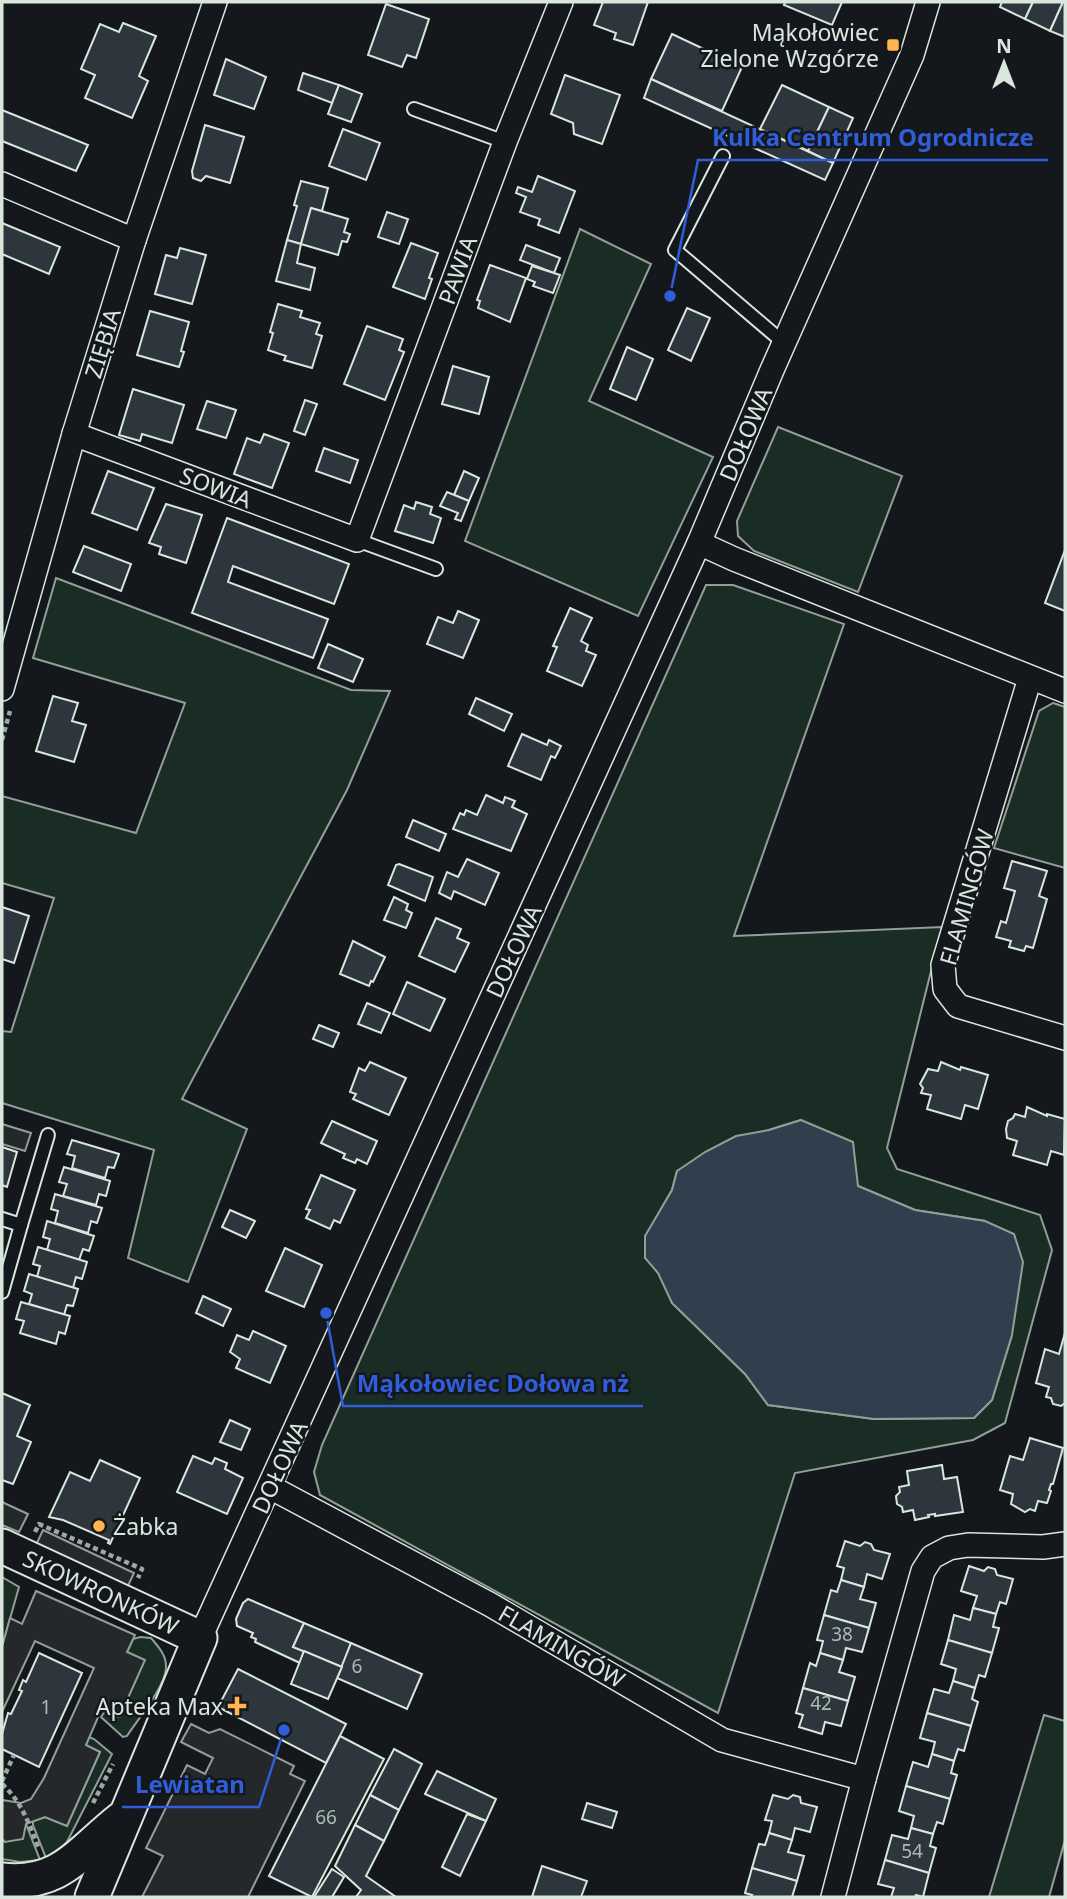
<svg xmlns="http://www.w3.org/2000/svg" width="1067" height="1899" font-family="'Noto Sans',sans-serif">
<rect width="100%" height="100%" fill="#14181c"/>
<g fill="#1a2d24" stroke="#939e99" stroke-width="2" fill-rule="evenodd">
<polygon points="580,229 651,264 589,401 713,457 638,616 465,541"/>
<polygon points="778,427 902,476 858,592 754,551 738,536 737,521"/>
<polygon points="56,578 351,690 390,691 347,790 182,1099 247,1129 188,1282 128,1258 154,1150 2,1103 2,1031 11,1032 54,898 2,883 2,796 136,833 185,703 33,658"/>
<path d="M706,585H733L844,624L734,936L942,927L887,1148L897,1169L1040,1215L1052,1250L1005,1423L973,1440L795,1473L718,1713L320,1495L314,1472L322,1445ZM801,1120L858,1186L915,1210L985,1221L1012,1335L992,1400L974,1418L874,1419L768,1405L745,1374L672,1303L646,1236L672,1190L677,1171L769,1130Z"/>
<polygon points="1053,703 1065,707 1065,868 994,848 1039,711"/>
<polygon points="2,1577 19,1587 2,1647"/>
<path d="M140,1637L151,1638C158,1646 167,1656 166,1668C165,1687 138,1719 127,1736L123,1737L101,1717L105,1711L118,1717L120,1716L144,1660L127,1652L133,1639Z"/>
<polygon points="1044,1715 1065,1721 1065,1840 1049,1897 989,1897"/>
<polygon points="89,1737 94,1739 112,1754 67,1842 59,1851 46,1858 33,1825 33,1821 45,1817 67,1826 100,1752 85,1745"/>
<polygon points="26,1824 40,1860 20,1862 2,1859 2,1839 5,1842"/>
</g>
<g fill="#24282b" stroke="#939e99" stroke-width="2">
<polygon points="2,1124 31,1133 25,1151 2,1144"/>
<polygon points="2,1502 28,1514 19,1532 2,1525"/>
<polygon points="43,1530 134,1573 126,1590 35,1547"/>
<polygon points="36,1591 135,1635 127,1652 145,1660 120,1716 102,1708 86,1745 100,1752 67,1826 45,1817 26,1824 23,1839 5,1842 2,1839 2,1800 21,1803 31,1799 44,1778 94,1668 35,1641 2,1712 2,1647 10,1618 22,1624"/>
<polygon points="191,1724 209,1733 220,1729 294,1766 290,1774 305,1781 248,1897 142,1897 163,1856 146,1848 187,1765 205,1774 213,1758 181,1742"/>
</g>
<polygon fill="#2f3f4d" stroke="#939e99" stroke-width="2" points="801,1120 853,1142 858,1186 915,1210 985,1221 1014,1234 1023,1262 1012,1335 992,1400 974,1418 874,1419 768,1405 745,1374 672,1303 658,1273 645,1258 645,1236 672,1190 677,1171 705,1152 736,1136 769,1130"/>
<g fill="#2c363c" stroke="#d8e6dc" stroke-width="2">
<polygon points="603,2 648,2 633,45 614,39 616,33 594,25"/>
<polygon points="785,2 842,2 832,25 784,5"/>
<polygon points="1002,2 1033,2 1025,19 1000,7"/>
<polygon points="1033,2 1063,2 1050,31 1025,19"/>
<polygon points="1063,2 1065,2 1065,37 1050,31"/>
<polygon points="386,4 429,19 416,58 407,55 402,67 368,55"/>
<polygon points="123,23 156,36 139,76 148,81 132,118 85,98 95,75 81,69 100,24 119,32"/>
<polygon points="672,34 742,67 722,111 651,79"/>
<polygon points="226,59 266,77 254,109 214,95"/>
<polygon points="303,73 339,85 332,103 298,90"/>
<polygon points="565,75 620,95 602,144 574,134 573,123 551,114"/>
<polygon points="651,79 833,163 825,180 644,98"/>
<polygon points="339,85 362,94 351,122 328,114"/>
<polygon points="782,85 829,107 808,151 760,129"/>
<polygon points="829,107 853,118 833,163 808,151"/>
<polygon points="2,110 88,145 76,171 2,141"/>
<polygon points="205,125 244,137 230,183 206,176 201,181 193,178 192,171"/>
<polygon points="343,129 380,143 366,180 329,166"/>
<polygon points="538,176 575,191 559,233 538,225 540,219 520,212 526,197 516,193 518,187 532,192"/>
<polygon points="301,181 328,188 322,211 311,208 301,244 287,240 297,206 294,205"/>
<polygon points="311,208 348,219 344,232 350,234 347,242 342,241 338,255 301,244"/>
<polygon points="387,212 408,219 399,244 378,237"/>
<polygon points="2,223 60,247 49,274 2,254"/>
<polygon points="287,240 301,244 297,263 315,268 310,290 276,281"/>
<polygon points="411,243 438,253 429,278 432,279 425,299 393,287"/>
<polygon points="526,245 560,258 554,273 520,260"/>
<polygon points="180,248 206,255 192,304 155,294 166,255 177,258"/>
<polygon points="490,265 526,278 510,322 478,308 480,301 477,300"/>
<polygon points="532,266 560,275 553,293 533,286 535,282 527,279"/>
<polygon points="278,304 302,311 300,317 320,323 316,334 322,336 312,368 284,360 286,356 268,350 273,333 270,332"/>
<polygon points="687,308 710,318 691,361 668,350"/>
<polygon points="150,311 189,322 181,351 184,352 179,367 137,355"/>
<polygon points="367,326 403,339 399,350 404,352 385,400 344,384"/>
<polygon points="627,347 653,359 636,400 610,389"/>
<polygon points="453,366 489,377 479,414 442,404"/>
<polygon points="133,389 184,405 172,443 142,434 140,441 119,435"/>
<polygon points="305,400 317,404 305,435 294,431"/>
<polygon points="207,401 236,410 226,438 197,429"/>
<polygon points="264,434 289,443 272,488 234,474 247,438 260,443"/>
<polygon points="324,448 358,460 350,483 316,471"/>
<polygon points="108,471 154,488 137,530 92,513"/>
<polygon points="464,471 479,478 469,501 454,495"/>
<polygon points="447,492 469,501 461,521 455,519 458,513 440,506"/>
<polygon points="416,502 432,507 430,514 441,518 433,543 395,531 404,505 414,509"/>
<polygon points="166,504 202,515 186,563 159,554 161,547 149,543"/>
<polygon points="227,518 349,564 334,604 233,566 228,582 328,619 313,658 192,613"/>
<polygon points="84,546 131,564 121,591 73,572"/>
<polygon points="1065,550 1065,611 1045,603"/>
<polygon points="570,608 592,618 581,641 588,645 586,651 596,655 582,686 547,671 557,647 553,646"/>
<polygon points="458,611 479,620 463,658 427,644 438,617 453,623"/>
<polygon points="328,644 363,659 353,682 318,668"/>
<polygon points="53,696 78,703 72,721 86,725 74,762 36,751"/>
<polygon points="476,698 512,714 504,731 469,714"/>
<polygon points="522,734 547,745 549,740 561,746 555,758 551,756 541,780 508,766"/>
<polygon points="486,795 503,803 505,797 515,801 512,807 527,814 511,851 453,829 460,813 464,815 466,810 477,815"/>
<polygon points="413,820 446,834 439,851 406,837"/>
<polygon points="467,859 499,873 485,905 454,891 451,899 439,893 447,872 458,877"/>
<polygon points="1012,861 1047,871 1039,896 1047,899 1033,948 1026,946 1024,951 1009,947 1011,941 996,937 1001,921 1006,923 1015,891 1004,888"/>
<polygon points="399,864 433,877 425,901 388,885 396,865"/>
<polygon points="394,897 408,904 406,910 412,913 406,928 384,920"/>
<polygon points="2,907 29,916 14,963 2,959"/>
<polygon points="436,918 461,929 457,938 469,943 455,972 419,956"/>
<polygon points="353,941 385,957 373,982 371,981 369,986 340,974"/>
<polygon points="407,982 445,999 430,1031 393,1014"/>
<polygon points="367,1003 390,1013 381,1033 358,1024"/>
<polygon points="319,1025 339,1033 333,1047 313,1039"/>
<polygon points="370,1062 406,1078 389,1115 353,1099 356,1094 350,1092 359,1068 365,1071"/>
<polygon points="941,1062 960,1070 961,1067 988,1075 978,1109 965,1105 961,1119 927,1109 931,1095 921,1093 923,1088 920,1084 928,1069 938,1071"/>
<polygon points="1027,1107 1047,1116 1047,1114 1065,1119 1064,1155 1051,1151 1047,1165 1013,1155 1017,1141 1007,1138 1006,1129 1008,1121 1013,1118 1015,1114 1025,1117"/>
<polygon points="332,1121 377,1141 367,1164 357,1159 355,1163 343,1158 345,1154 321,1143"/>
<polygon points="72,1140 119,1154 114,1168 108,1167 105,1178 72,1168 75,1156 67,1154"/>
<polygon points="2,1147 17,1152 7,1187 2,1185"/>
<polygon points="64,1167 110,1181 106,1196 99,1194 96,1205 63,1196 67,1184 59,1182"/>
<polygon points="321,1175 355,1190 340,1223 334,1220 330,1229 306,1218 310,1210 306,1209"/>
<polygon points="55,1194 102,1208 97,1223 91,1221 88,1233 55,1223 58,1211 51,1209"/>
<polygon points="230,1210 255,1221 246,1238 222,1227"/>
<polygon points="47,1221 94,1236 89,1251 83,1249 79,1260 47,1250 50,1239 43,1237"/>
<polygon points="38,1247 87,1262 82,1279 76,1277 73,1288 37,1277 40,1266 33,1264"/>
<polygon points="285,1248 322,1265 304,1307 266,1291"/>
<polygon points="29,1274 78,1289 73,1306 67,1305 64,1315 29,1304 32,1294 24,1291"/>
<polygon points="203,1296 231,1309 223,1326 196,1313"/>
<polygon points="21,1302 70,1316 65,1334 59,1332 56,1344 20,1333 24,1321 16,1319"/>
<polygon points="253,1331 286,1346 270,1383 236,1368 240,1359 230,1352 237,1335 249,1340"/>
<polygon points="1065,1333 1065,1403 1061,1406 1053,1404 1051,1398 1046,1397 1049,1387 1036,1383 1045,1349 1059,1354"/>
<polygon points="2,1393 30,1405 17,1436 31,1442 13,1484 2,1480"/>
<polygon points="230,1420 250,1429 241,1450 220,1442"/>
<polygon points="1030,1438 1063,1448 1053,1484 1051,1484 1049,1490 1051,1491 1047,1503 1038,1501 1035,1511 1030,1509 1025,1512 1011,1504 1013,1494 1000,1490 1010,1456 1023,1460"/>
<polygon points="193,1456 212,1464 215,1458 227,1463 225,1469 243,1478 227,1514 177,1492"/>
<polygon points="100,1460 140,1478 110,1544 108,1543 109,1540 63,1520 49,1517 70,1472 90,1481"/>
<polygon points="942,1465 944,1479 957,1477 963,1512 935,1516 935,1514 928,1515 929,1517 915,1520 913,1510 903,1512 902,1507 897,1504 896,1496 900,1492 899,1487 909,1485 907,1471"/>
<polygon points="845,1541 860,1546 865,1542 871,1544 874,1550 890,1554 882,1579 867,1574 864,1587 841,1580 844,1568 837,1566"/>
<polygon points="969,1566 984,1571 988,1567 995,1569 997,1575 1013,1579 1006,1604 1000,1602 996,1614 973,1608 977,1596 961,1591"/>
<polygon points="841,1580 864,1587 860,1599 876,1603 869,1628 824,1615 831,1590 837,1592"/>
<polygon points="248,1599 304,1623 293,1647 304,1651 300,1663 255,1642 256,1639 251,1637 253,1633 237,1626 236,1619 243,1603"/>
<polygon points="973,1608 996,1614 993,1627 999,1628 992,1653 948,1640 954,1615 970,1620"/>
<polygon points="824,1615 869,1628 862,1652 846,1648 843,1660 820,1653 823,1641 817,1640"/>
<polygon points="304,1623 351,1643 342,1667 293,1647"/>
<polygon points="948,1640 992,1653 985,1677 979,1675 975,1688 953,1681 956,1669 941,1664"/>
<polygon points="351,1643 422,1674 407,1709 337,1678"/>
<polygon points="304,1651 342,1667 328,1699 291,1684"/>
<polygon points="39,1653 82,1673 39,1767 2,1749 2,1734 8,1713 11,1714 22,1691 19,1690 23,1680 26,1682"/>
<polygon points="820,1653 843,1660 839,1672 855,1677 848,1701 803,1688 810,1663 816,1666"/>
<polygon points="238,1669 346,1724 326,1763 218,1707"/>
<polygon points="953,1681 975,1688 972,1699 978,1702 971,1726 927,1713 934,1689 949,1693"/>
<polygon points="803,1688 848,1701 841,1726 825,1722 822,1734 799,1727 803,1715 796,1713"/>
<polygon points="927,1713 971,1726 964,1751 958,1749 954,1761 932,1754 935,1742 920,1738"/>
<polygon points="340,1736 384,1759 312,1897 269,1876"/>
<polygon points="394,1749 422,1764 399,1810 370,1795"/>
<polygon points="932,1754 954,1761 951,1773 957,1775 950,1799 906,1786 913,1762 928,1767"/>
<polygon points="437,1771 496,1799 486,1821 425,1794"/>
<polygon points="906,1786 950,1799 943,1824 937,1822 933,1834 911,1828 914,1816 899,1811"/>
<polygon points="370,1795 399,1810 384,1841 355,1825"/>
<polygon points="773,1795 788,1799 793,1795 800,1797 801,1803 817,1807 810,1832 795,1828 792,1840 769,1833 772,1821 765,1820"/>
<polygon points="587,1803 617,1812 612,1828 582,1819"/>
<polygon points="467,1814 486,1821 460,1876 442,1867"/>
<polygon points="355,1825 384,1841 366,1876 396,1897 356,1897 361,1890 335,1866"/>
<polygon points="911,1828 933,1834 930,1846 936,1848 929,1873 885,1860 892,1835 908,1839"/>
<polygon points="769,1833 792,1840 788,1852 804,1856 797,1881 752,1868 759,1844 765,1845"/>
<polygon points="885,1860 929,1873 923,1897 916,1895 915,1897 891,1897 894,1888 878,1884"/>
<polygon points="542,1866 587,1881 581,1897 532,1897"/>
<polygon points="752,1868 797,1881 792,1897 751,1897 752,1895 745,1893"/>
<polygon points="332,1869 344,1877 332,1897 314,1897"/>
</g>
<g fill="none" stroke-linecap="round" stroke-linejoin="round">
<g stroke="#d8e6dc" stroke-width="16">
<g id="lane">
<polyline points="414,109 505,142"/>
<polyline points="723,156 675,250 784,343"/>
<polyline points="357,540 436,569"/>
<polyline points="2,1219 21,1225 2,1292"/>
<polyline points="21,1225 48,1135"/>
</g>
</g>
<g stroke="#d8e6dc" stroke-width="26">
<g id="street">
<polyline points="2,184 134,240"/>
<polyline points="74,434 357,540 505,142 561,2"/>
<polyline points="699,543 734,559 1065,691"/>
<polyline points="1030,678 943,965 945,989 958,1006 1065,1038"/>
<polyline points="2,689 74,434 134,240 215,2"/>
<polyline points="270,1487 491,1605 722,1740 864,1779 923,1571 932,1557 949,1548 968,1545 1043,1547 1065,1544"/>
<polyline points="200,1638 699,543 772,370 912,55 928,2"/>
<polyline points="833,1897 864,1779"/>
</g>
</g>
<g stroke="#d8e6dc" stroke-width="37">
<g id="secondary">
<polyline points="2,1546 200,1638 92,1897"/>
<path d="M2,1880C61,1886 79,1852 121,1819"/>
</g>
</g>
<g stroke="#9da8a2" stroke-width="4.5" stroke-dasharray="5 3.5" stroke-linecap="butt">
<polyline points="2,740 10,711"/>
<polyline points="35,1532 39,1524 142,1569 138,1578"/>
<polyline points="2,1781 14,1755"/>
<path d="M2,1784C22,1802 29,1824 39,1849"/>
<polyline points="93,1803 113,1764"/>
</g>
<use href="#lane" stroke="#14181c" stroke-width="12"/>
<use href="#street" stroke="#14181c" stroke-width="23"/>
<use href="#secondary" stroke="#14181c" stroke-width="33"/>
</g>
<g fill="#ffb74d" stroke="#14181c" stroke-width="2.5">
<rect x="886" y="38" width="14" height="14" rx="3.5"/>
<circle cx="99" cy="1526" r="7"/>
<path d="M233.5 1695.5h7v7h7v7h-7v7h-7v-7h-7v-7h7z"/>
</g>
<g text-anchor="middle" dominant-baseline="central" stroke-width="5" stroke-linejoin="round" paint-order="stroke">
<g font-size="19" fill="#adbab4">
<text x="842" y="1634">38</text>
<text x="357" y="1666">6</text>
<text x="821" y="1703">42</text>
<text x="46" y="1707">1</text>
<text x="326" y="1817">66</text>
<text x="912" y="1851">54</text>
</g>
<g font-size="23" fill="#d8e6dc" stroke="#14181c" text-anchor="end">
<text x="879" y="32">Mąkołowiec<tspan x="879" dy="26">Zielone Wzgórze</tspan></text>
<text x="113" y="1526" text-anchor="start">Żabka</text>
<text x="223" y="1706">Apteka Max</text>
</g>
<g font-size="23" fill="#d8e6dc" stroke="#14181c">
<text transform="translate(457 270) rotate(-70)">PAWIA</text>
<text transform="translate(102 343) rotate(-73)">ZIĘBIA</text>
<text transform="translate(745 434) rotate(-67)">DOŁOWA</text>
<text transform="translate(216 487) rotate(21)">SOWIA</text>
<text transform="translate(966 897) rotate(-74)">FLAMINGÓW</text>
<text transform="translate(513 951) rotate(-65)">DOŁOWA</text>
<text transform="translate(279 1467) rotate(-65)">DOŁOWA</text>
<text transform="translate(101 1592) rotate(25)">SKOWRONKÓW</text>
<text transform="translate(562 1646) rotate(30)">FLAMINGÓW</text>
</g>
</g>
<path fill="none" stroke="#305dd8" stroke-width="2.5" d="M670 296L698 160H1048M326 1313L343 1406H643M284 1730L259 1807H122"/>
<g fill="#305dd8" stroke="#14181c" stroke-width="2.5">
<circle cx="670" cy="296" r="7"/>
<circle cx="326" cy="1313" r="7"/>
<circle cx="284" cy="1730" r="7"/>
</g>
<g font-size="24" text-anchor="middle" font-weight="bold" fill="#305dd8" stroke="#14181c" stroke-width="5" stroke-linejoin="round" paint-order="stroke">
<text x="873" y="146">Kulka Centrum Ogrodnicze</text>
<text x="493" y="1392">Mąkołowiec Dołowa nż</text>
<text x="190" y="1793">Lewiatan</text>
</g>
<rect width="1067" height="1899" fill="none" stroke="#d8e6dc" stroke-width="7"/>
<g transform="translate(1004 63)" stroke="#14181c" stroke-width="5" paint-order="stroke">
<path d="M0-5L12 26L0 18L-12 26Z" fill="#d8e6dc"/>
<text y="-10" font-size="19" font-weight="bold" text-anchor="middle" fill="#d8e6dc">N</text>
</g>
</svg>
